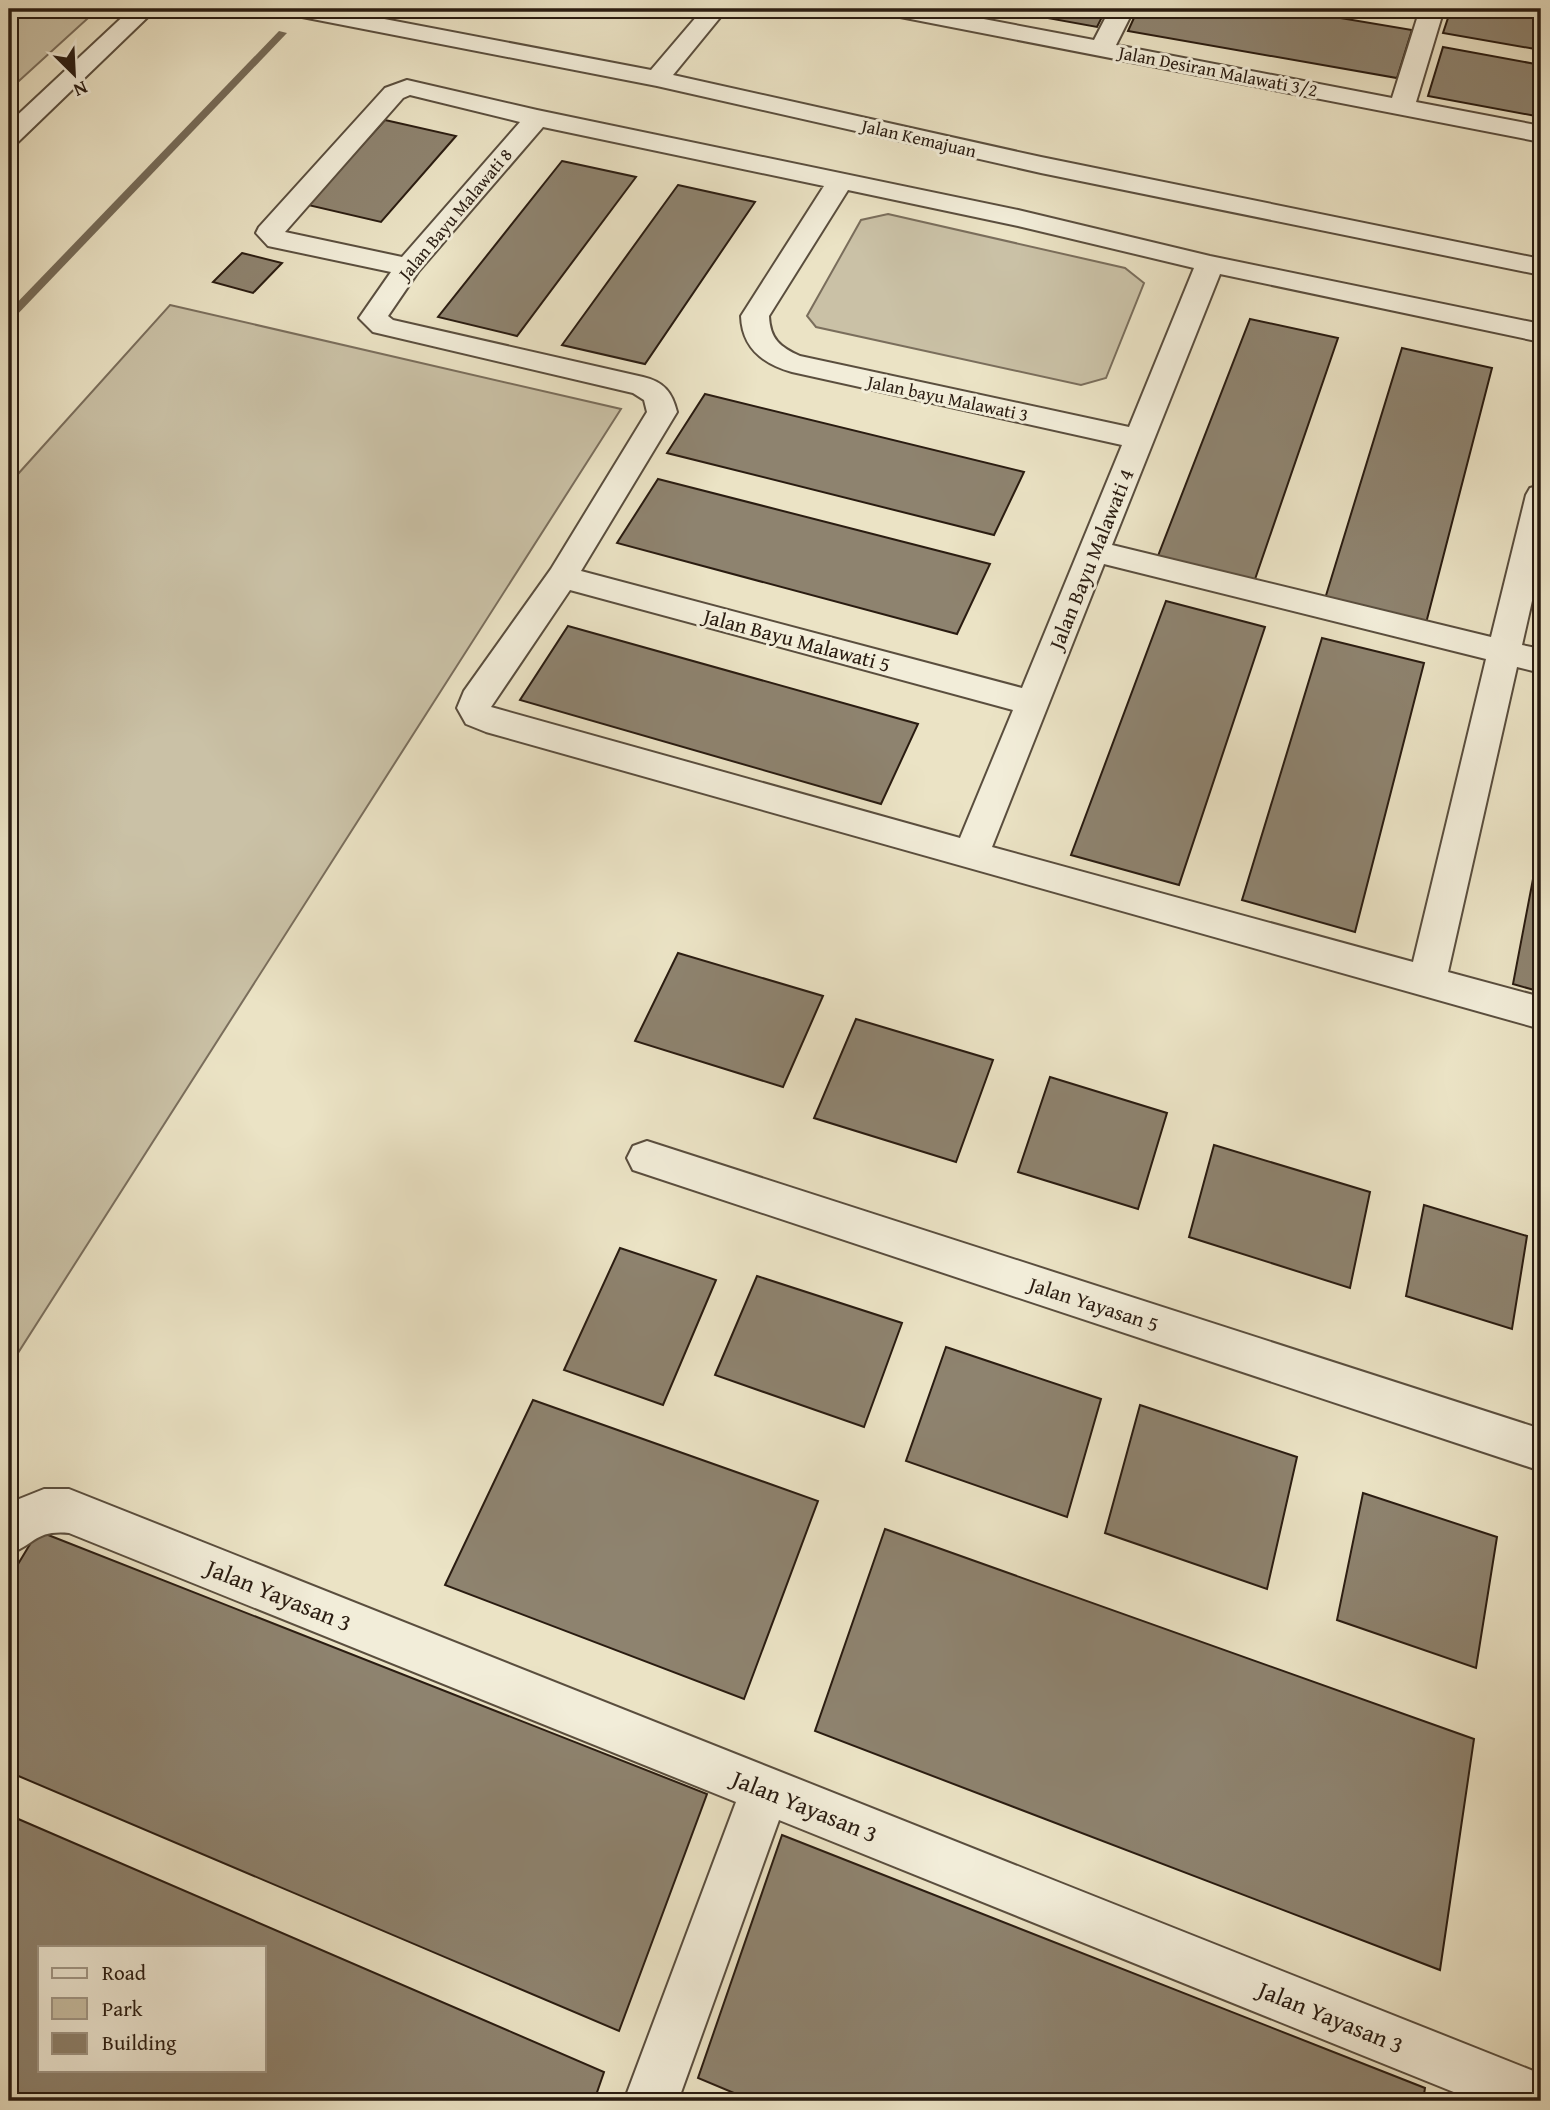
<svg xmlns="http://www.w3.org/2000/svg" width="1550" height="2110" font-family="'Gentium Book Plus',serif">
<rect width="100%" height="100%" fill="#ebe3c5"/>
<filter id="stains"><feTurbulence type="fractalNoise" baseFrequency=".00286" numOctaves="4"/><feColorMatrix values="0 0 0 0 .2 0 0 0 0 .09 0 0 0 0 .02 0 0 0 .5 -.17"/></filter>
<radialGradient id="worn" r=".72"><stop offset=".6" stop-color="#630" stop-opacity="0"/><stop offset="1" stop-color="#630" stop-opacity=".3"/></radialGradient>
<g fill="#cac1a6" stroke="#7a6e5c" stroke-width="2">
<polygon points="9,9 98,9 9,90"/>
<polygon points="888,214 1125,268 1144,283 1106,378 1081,385 816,327 807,316 861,220"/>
<polygon points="170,305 621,409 9,1367 9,484"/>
</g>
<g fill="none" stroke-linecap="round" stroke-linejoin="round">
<polygon fill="#766b58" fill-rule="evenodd" points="279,31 287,33 13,319 9,320 9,311"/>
</g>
<g fill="#8e836f" stroke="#2a1c11" stroke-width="2" fill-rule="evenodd">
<polygon points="998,9 1106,9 1097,27"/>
<polygon points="1138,9 1287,9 1412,30 1397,78 1128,31"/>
<polygon points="1368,9 1415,9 1413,16"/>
<polygon points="1451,9 1541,9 1541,50 1443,33"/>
<polygon points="1443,47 1541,65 1541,117 1428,96"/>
<polygon points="385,120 456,136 381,222 308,205"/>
<polygon points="562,161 636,177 517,336 438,317"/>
<polygon points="678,185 755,202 645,364 562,345"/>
<polygon points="242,253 282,263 253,293 213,282"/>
<polygon points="1250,319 1338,338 1253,585 1156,561"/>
<polygon points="1402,348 1492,368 1425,627 1324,602"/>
<polygon points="705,394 1024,472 994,535 667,453"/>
<polygon points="658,479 990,564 957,634 617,543"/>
<polygon points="1166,601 1265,627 1179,885 1071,855"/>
<polygon points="568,626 918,724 881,804 520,700"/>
<polygon points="1322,638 1424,663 1355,932 1242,900"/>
<polygon points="1541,837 1541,992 1513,984"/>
<polygon points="678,953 823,996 783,1087 635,1041"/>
<polygon points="856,1019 993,1060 956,1162 814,1118"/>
<polygon points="1050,1077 1167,1113 1138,1209 1018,1172"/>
<polygon points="1214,1145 1370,1192 1350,1288 1189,1237"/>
<polygon points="1424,1205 1527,1236 1512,1329 1406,1296"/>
<polygon points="620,1248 716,1280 663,1405 564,1370"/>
<polygon points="757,1276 902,1323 864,1427 715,1375"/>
<polygon points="946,1347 1101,1399 1067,1517 906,1461"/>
<polygon points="533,1400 818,1501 744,1699 445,1585"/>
<polygon points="1140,1405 1297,1457 1267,1589 1105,1533"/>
<polygon points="1363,1493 1497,1537 1476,1668 1337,1620"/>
<polygon points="885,1529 1474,1739 1440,1970 815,1731"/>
<polygon points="38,1531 707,1794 619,2031 9,1772 9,1579"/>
<path d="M9,1815L604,2072L594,2101H9ZM40,1947H264V2070H40Z"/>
<polygon points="782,1835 1425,2088 1423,2101 753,2101 698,2078"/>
</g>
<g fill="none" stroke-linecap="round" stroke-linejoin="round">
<g stroke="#5a4e3e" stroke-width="4">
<g id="minor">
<polygon points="131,9 156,9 18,142 9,145 9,123"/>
<polygon points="285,9 332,9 651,70 703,9 727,9 673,75 1041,157 1541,259 1541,275 1041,173 657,86 297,16 289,14"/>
<polygon points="883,9 931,9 1094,40 1110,9 1134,9 1116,45 1392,98 1420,9 1444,9 1416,102 1541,126 1541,142 895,16 887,14"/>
<path d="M407,80L537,110L1018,210L1210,256L1541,324V342L1220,274L1112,545L1491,637L1526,495L1530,488L1541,485V561L1522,645L1541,649V673L1517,667L1448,972L1541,997V1029L486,732L466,724L457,708L464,691L551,569L647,412L644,400L633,393L373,332L359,318L391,272L268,246L256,233L259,227L385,88ZM410,95L520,122L402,257L285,232L403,98ZM543,127L824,186L741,316C742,348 763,364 792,372L1122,445L1022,688L581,571L677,412C672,392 664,382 643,377L393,320L388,316L418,272ZM848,190L1018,226L1194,268L1129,427L800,356C780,347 770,339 769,316ZM1104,564L1486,659L1413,962L992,847ZM570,590L1013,710L960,838L491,707Z"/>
<polygon points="647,1141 1541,1429 1541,1471 633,1170 627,1158 633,1146"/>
<path d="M44,1489H69L1541,2074V2101H1476L779,1820L678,2101H624L736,1802L69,1533C35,1530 36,1544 9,1554V1503Z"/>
</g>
</g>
<use href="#minor" fill="#f2edd9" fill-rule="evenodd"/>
</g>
<g text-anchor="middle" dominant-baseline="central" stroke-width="6" stroke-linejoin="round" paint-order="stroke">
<g font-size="18" fill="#2a1c11" stroke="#f2edd9">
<text transform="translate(1218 71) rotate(11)">Jalan Desiran Malawati 3/2</text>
<text transform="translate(919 138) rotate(13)">Jalan Kemajuan</text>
<text transform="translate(455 214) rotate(-50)">Jalan Bayu Malawati 8</text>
<text transform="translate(948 398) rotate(12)">Jalan bayu Malawati 3</text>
</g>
<g font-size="21" fill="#2a1c11" stroke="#f2edd9">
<text transform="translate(1091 559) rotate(-68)">Jalan Bayu Malawati 4</text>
<text transform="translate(797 640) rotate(15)">Jalan Bayu Malawati 5</text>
<text transform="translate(1094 1304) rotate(18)">Jalan Yayasan 5</text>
</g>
<g font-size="24" fill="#2a1c11" stroke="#f2edd9">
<text transform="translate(279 1595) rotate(22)">Jalan Yayasan 3</text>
<text transform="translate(805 1806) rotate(22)">Jalan Yayasan 3</text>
<text transform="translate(1331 2017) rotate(22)">Jalan Yayasan 3</text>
</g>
</g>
<rect width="1550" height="2110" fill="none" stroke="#ebe3c5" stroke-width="35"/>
<rect x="10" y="10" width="1529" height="2089" fill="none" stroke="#2a1c11" stroke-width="3.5"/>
<rect x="18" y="18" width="1515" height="2075" fill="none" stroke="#2a1c11" stroke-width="2"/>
<rect x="38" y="1946" width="228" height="126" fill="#f2edd9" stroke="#a29989" stroke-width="2"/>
<rect x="52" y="1968" width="35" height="10" fill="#f2edd9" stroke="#a29989" stroke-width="2"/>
<text x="102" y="1980" font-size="21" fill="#2a1c11">Road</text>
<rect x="52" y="1998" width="35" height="21" fill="#cac1a6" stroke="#a29989" stroke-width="2"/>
<text x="102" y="2016" font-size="21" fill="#2a1c11">Park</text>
<rect x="52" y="2033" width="35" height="21" fill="#8e836f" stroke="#a29989" stroke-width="2"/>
<text x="102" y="2050" font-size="21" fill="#2a1c11">Building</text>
<g transform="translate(74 74) rotate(156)" stroke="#f2edd9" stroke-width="5" paint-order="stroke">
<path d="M0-5L12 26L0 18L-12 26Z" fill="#2a1c11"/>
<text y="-10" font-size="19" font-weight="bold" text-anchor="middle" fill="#2a1c11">N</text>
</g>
<rect width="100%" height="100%" filter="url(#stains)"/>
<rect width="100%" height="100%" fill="url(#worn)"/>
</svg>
